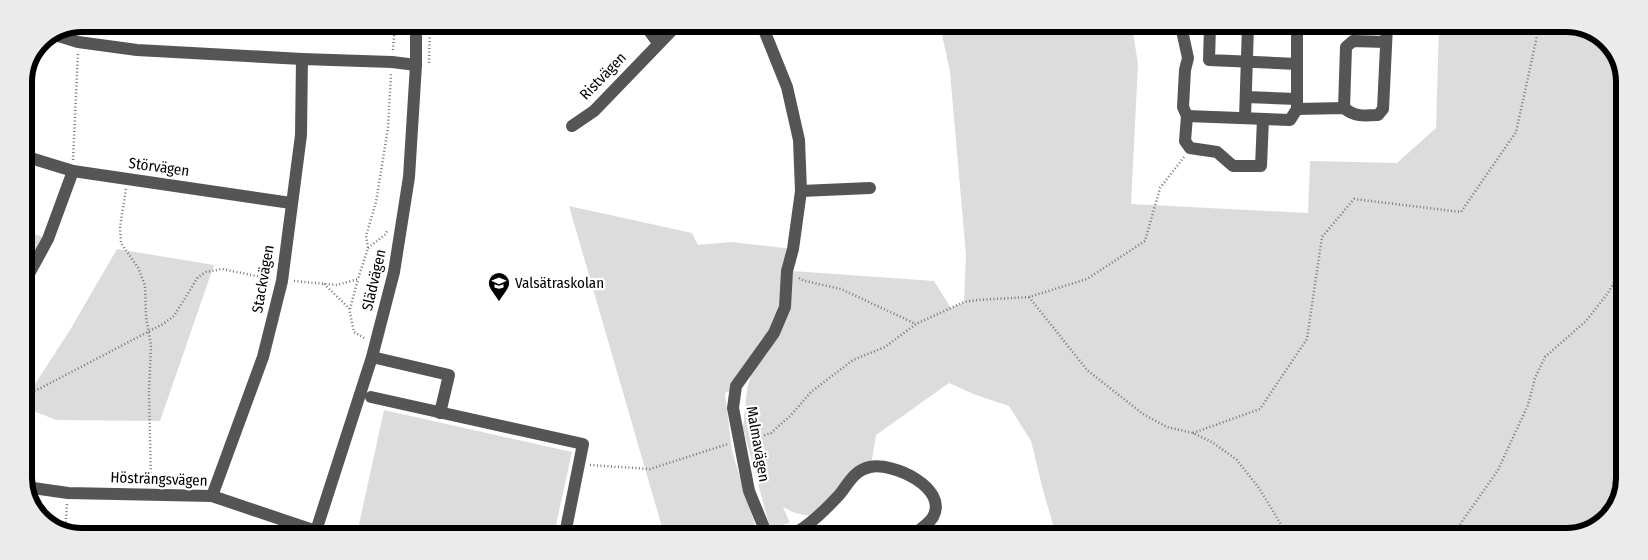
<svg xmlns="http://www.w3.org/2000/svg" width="1648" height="560" font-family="'Fira Sans Condensed',sans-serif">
<rect width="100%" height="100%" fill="#fff"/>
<g fill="#dcdcdc">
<polygon points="940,25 1132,26 1138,64 1131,204 1308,213 1310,161 1397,163 1436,128 1439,26 1584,27 1612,46 1624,78 1621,496 1601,524 1566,536 1056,535 1043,490 1031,441 1009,406 976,395 949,383 876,435 871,466 816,517 795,513 783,507 790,523 770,528 743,428 747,389 756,359 735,389 725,393 732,451 758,535 664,534 569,206 692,233 698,245 732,242 793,249 792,271 934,281 951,308 964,302 966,255 950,72"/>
<polygon points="24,230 48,239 24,283"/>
<polygon points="117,249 214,265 160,421 56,420 24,407 24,401 70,330"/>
<polygon points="384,410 572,452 554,534 382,534 358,529"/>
</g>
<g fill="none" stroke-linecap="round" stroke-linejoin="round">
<g stroke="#777" stroke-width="2.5" stroke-dasharray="1 2.5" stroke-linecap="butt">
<polyline points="393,50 395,24"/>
<polyline points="429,63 430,24"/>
<polyline points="73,160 78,53"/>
<polyline points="126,189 120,227 121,243 139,269 145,286 146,317 151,345 149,391 151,483"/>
<polyline points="368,248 386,234 387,231"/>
<polyline points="799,278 805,281 841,289 916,324"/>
<polyline points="294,281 337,285 358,279 368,248 366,236 376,202 388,128 391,73"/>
<polyline points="324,284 349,308 354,332 366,339"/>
<polyline points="1029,297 1087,370 1143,414 1167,427 1193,433 1212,442 1237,460 1259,488 1288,536"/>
<polyline points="350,309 358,279"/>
<polyline points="24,393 35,391 163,324 174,316 198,277 206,272 222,269 271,279"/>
<polyline points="1193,433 1260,409 1307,339 1322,237 1354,199 1461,212 1516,132 1539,27"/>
<polyline points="751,440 771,433 791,415 811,392 853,360 885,347 916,324 964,302 977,300 1029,297 1087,279 1145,241 1160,188 1184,157"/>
<polyline points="590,465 650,469 728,444"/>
<polyline points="65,533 67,504"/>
<polyline points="1452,536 1498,470 1528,405 1535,378 1545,357 1586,321 1608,293 1618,275 1623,252 1623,211"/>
</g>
<g stroke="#555" stroke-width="12">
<polyline points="645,25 658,43"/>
<polyline points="762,25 787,87 799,140 801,191 793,249 787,271 785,307 774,333 736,386 733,408 749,491 767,535"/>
<polyline points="1181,26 1188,58 1185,70 1183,107 1187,116 1185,141 1190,148 1217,152 1233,166 1261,166 1263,119"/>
<polyline points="1210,26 1209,60 1297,64"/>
<polyline points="55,35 78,42 137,50 302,59 392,62 416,65"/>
<polyline points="1246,97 1297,99"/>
<polyline points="1344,108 1346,47 1353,41 1386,42"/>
<path d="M1297,109L1344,108C1355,117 1364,116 1378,115L1383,109L1387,26"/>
<polyline points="1297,109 1297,26"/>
<polyline points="1187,116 1290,120 1297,109"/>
<polyline points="1245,118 1248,26"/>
<polyline points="572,126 594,111 677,25"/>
<polyline points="24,156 73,171 291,203"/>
<polyline points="801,191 870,188"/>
<polyline points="24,283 48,239 73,171"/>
<polyline points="372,357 449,375 440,413"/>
<polyline points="371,397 583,444 565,534"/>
<polyline points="26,487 68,493 212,496 316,531"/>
<polyline points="212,496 263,357 282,281 301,135 302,59"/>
<polyline points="315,534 372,357 394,272 409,177 416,65 416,24"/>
<path d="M790,535C807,529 828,507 840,494C849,482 855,470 870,467C893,462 949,488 933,517C929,524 919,530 913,535"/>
</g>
</g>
<defs>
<g id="school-pin" transform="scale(1.125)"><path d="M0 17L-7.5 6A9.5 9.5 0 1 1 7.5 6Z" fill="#000" stroke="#fff"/><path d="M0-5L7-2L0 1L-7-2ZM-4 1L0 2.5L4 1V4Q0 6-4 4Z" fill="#fff"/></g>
</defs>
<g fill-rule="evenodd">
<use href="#school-pin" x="499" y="283"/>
</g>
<g text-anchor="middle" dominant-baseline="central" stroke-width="4.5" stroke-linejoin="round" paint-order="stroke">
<g font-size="15" fill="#000" stroke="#fff">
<text transform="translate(603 76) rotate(-46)">Ristvägen</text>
<text transform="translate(159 167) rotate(8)">Störvägen</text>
<text transform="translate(263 279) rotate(-80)">Stackvägen</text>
<text transform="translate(374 280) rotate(-77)">Slädvägen</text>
<text transform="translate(758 444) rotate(80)">Malmavägen</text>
<text transform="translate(159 479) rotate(2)">Hösträngsvägen</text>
</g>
<g font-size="15" fill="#000" stroke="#fff" text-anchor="start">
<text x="515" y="283">Valsätraskolan</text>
</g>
</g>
<path d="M0 0H1648V560H0ZM82 32H1566A50 50 0 0 1 1616 82V478A50 50 0 0 1 1566 528H82A50 50 0 0 1 32 478V82A50 50 0 0 1 82 32Z" fill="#ebebeb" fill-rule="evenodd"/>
<path fill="none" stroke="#000" stroke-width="6" d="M82 32H1566A50 50 0 0 1 1616 82V478A50 50 0 0 1 1566 528H82A50 50 0 0 1 32 478V82A50 50 0 0 1 82 32Z"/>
</svg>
